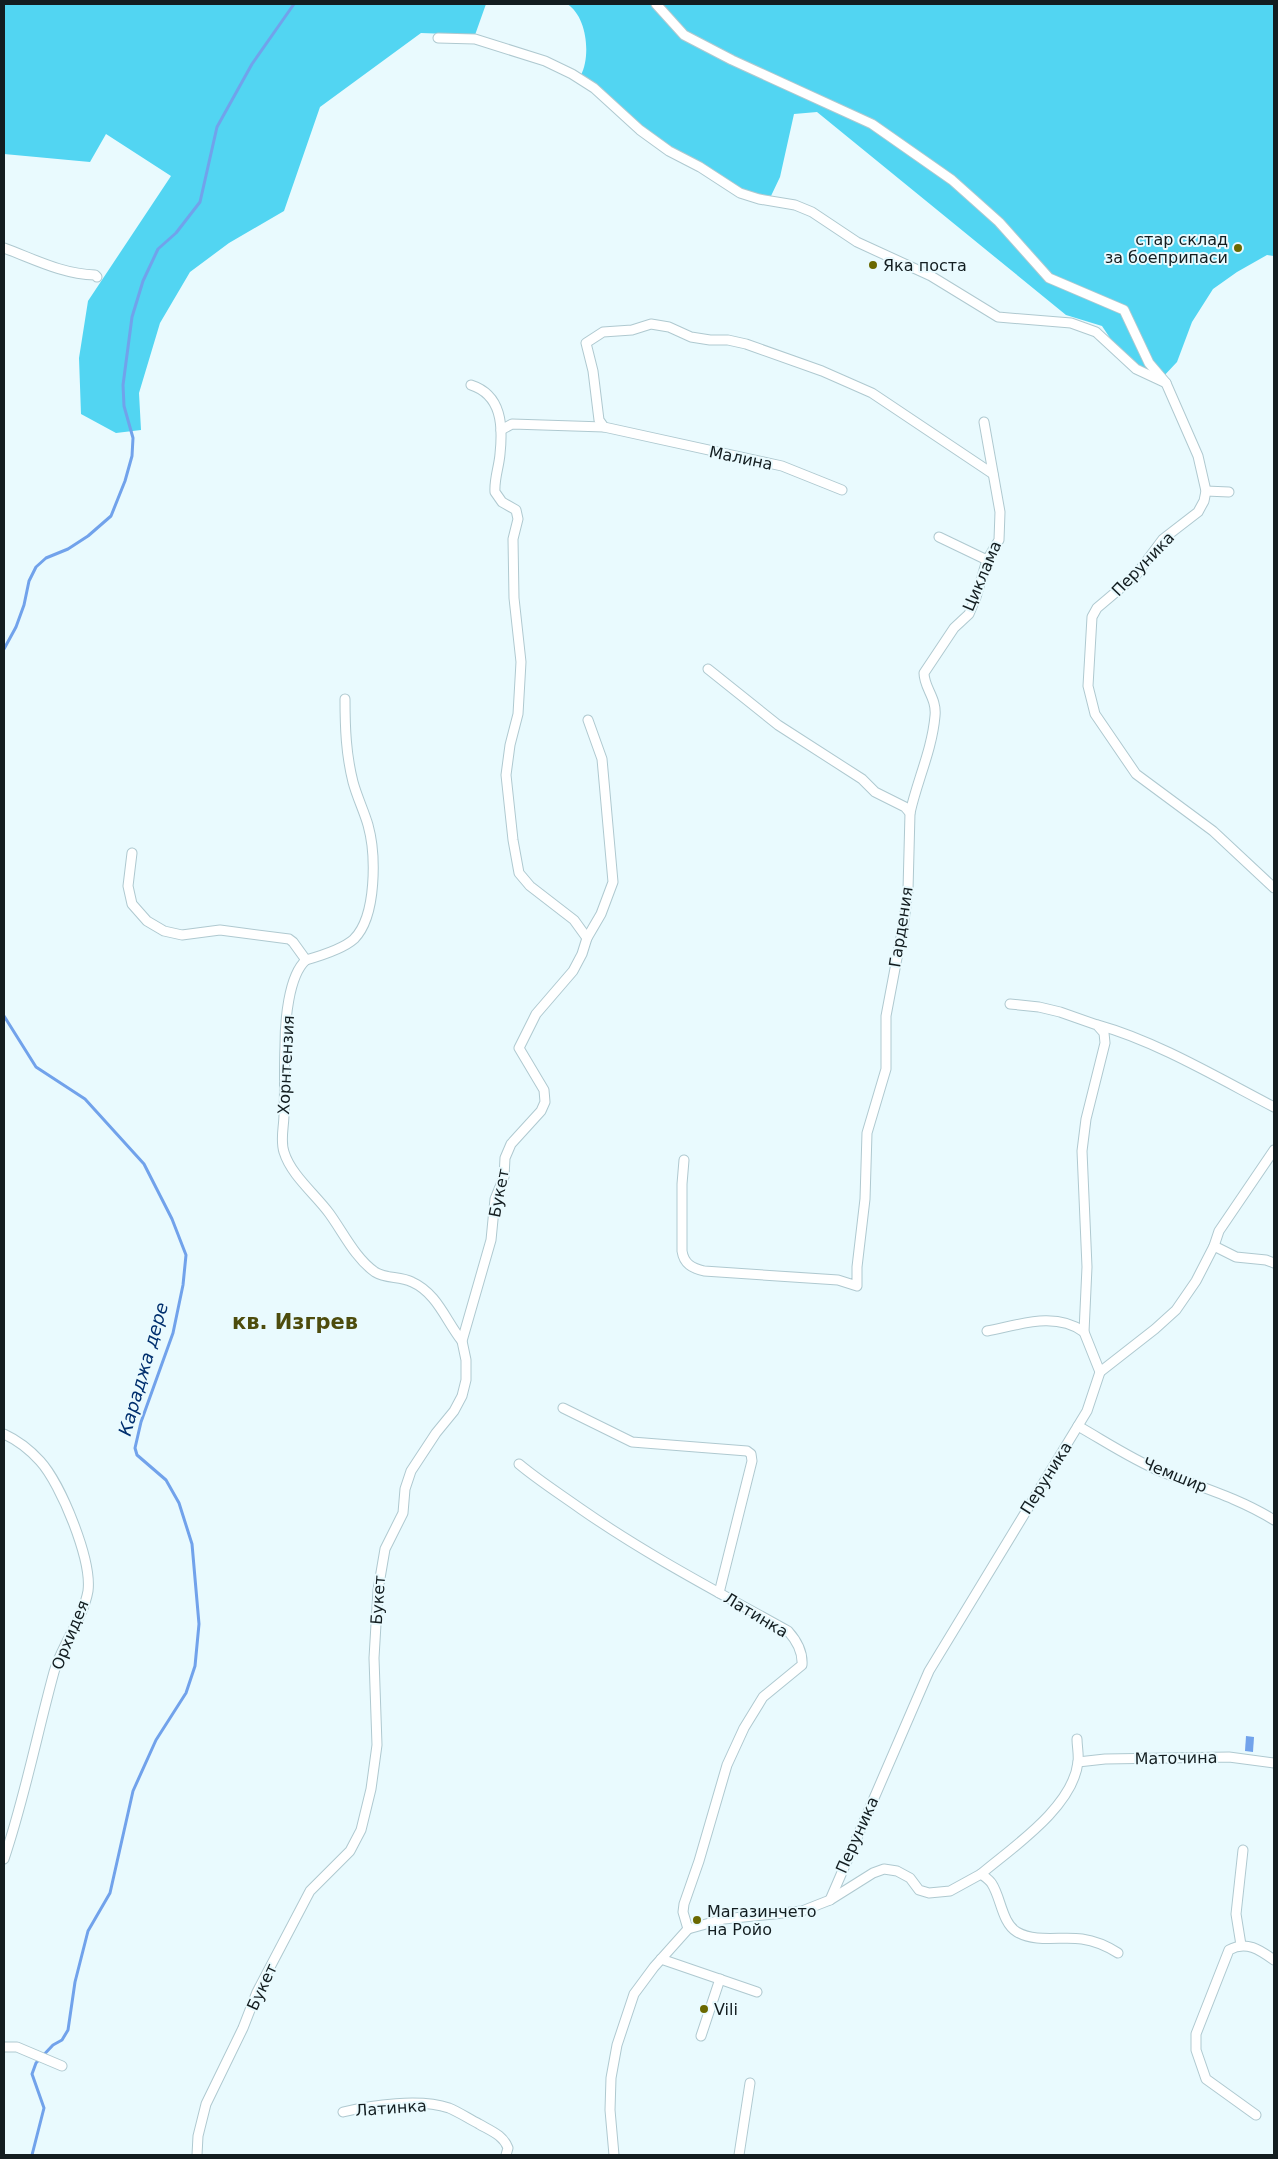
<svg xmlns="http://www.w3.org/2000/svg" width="1278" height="2159" font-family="'DejaVu Sans',sans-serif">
<rect width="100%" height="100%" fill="#e9fafe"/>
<g fill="#52d5f2">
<polygon points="4,4 486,4 475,35 421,33 320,107 284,211 229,243 190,272 160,323 139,393 141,430 116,433 81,414 79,358 88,301 171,176 106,134 90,162 4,154"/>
<path d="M567,4H1274V256L1267,255L1237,272L1213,289L1192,322L1177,362L1161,379L1122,356L1102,326L1066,315L817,112L794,114L780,177L771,196L742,191L668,155L581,75C591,56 587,16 567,4Z"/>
</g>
<polygon fill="#71a2eb" points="1246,1736 1254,1737 1253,1752 1245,1751"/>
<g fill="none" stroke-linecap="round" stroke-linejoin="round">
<g stroke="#71a2eb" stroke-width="3">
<polyline points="4,649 16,627 24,605 29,581 36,567 46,558 68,549 88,536 111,516 125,481 132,456 133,438 124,406 123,385 132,317 143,281 158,249 176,233 200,202 217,127 252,64 294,4"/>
<polyline points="4,1016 36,1067 85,1099 144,1164 172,1219 186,1255 183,1285 173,1333 141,1422 135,1448 137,1455 166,1480 179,1503 192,1544 199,1624 195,1666 186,1693 156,1740 133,1791 110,1893 88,1931 75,1982 68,2030 62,2040 53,2045 36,2063 32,2074 44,2108 32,2155"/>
</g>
<g stroke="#afc9d0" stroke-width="11">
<g id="minor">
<polyline points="656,4 684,35 732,60 872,124 952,180 999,222 1049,278 1124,310 1149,363 1166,383 1198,456 1206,491 1204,501 1198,512 1163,539 1136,575 1097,608 1092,617 1088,686 1095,714 1136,774 1213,831 1274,888"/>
<polyline points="438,38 475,39 545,61 572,74 594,88 640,130 669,151 700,167 740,193 759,199 795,205 812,212 857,242 931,276 998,317 1071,323 1096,332 1136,369 1166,383"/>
<path d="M4,248C34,259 62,274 95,275L97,277"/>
<path d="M471,385C502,395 503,426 500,454C499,467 494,479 495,492L502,502L516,510L518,519L513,539L514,598L521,662L518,714L510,745L506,775L513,840L519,873L530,886L574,920L587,938"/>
<polyline points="501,430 512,424 604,427"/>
<polyline points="842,490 782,466 604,427 599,420 593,371 586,343 603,332 632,330 651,324 669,327 691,337 710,340 728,340 746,344 822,371 872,393 993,474"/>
<polyline points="1206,491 1229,492"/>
<polyline points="939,537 987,560"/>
<path d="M910,813C917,781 932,750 935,716C937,698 924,688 924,673L954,628L969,614L976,597L987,560L999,540L1000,512L984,422"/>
<path d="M132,853L128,886L132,904L147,921L164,931L182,935L220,930L289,939L293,942L306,960C288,976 285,1023 285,1046C284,1069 285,1092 284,1114C284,1127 280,1140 284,1152C291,1175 315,1194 329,1213C343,1232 355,1258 375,1272C386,1279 400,1276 412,1282C437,1293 446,1321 462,1341"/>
<path d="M306,960C320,956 343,949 354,939C377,916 376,854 368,825C364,811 357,797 353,782C346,754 345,728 345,699"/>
<path d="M1098,1025C1156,1041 1220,1079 1274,1107"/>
<path d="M684,1160L682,1184V1251C684,1264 692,1268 704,1271L838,1280L857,1286V1267L865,1199L867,1133L886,1069V1016L904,921L908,890L910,813L905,807L875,792L862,779L778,725L708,669"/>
<polyline points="1214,1246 1236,1257 1266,1260 1274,1263"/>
<path d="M987,1331C1019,1325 1055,1311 1084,1332"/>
<polyline points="1100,1372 1155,1329 1176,1310 1196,1281 1214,1246 1219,1231 1274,1150"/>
<polyline points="563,1408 632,1442 747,1451 751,1454 752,1461 719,1593"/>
<path d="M1078,1426C1106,1442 1133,1460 1162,1472C1200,1487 1239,1498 1274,1520"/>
<path d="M4,1434C17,1440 30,1450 40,1461C61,1484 92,1560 88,1591C83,1619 62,1644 54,1672C37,1734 25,1797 4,1859"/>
<path d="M519,1464C538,1480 560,1494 581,1509C647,1555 718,1592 788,1631C797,1641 803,1652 802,1665L763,1697L744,1728L727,1765L699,1861L684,1904L683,1912L688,1929"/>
<polyline points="1078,1762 1105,1759 1229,1757 1274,1763"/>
<path d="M981,1874C1013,1847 1073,1807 1078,1762C1079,1755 1077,1746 1077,1739"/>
<polyline points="830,1900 929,1671 1087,1411 1100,1372 1084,1332 1087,1267 1082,1151 1086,1119 1105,1043 1104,1033 1097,1025 1060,1012 1039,1007 1010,1004"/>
<polyline points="1241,1945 1236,1914 1243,1850"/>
<polyline points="661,1959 757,1992"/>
<polyline points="701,2036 720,1979"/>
<polyline points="4,2047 17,2047 62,2066"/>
<path d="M343,2112C372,2105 420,2098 449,2108C459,2112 469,2119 479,2124C491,2131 503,2135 508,2148L506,2155"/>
<path d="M1256,2115L1206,2079L1196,2050V2034L1229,1950C1246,1940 1260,1950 1274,1960"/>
<polyline points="197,2155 198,2136 206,2104 243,2028 257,1992 310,1891 350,1851 361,1830 371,1789 377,1745 374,1658 378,1590 385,1549 403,1513 405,1489 411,1471 436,1433 454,1411 462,1396 466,1380 466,1360 462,1341 491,1240 495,1199 504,1177 505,1158 511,1144 541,1111 545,1102 544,1090 519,1048 536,1014 573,971 582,954 587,938 601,914 613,882 602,759 588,720"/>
<path d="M614,2155L610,2110L611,2078L617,2045L634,1994L654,1967L688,1929L724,1919L802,1911L830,1900L873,1873L884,1869L897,1871L910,1878L919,1890L929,1893L950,1891L981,1874C985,1877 990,1880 992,1884C1001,1898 1002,1923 1017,1932C1036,1943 1062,1936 1082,1939C1096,1941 1107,1946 1118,1953"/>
<polyline points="739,2155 750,2083"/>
</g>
</g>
<use href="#minor" stroke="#fff" stroke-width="9"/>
</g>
<g fill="#6a6800" stroke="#e9fafe" stroke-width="2">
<circle cx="1238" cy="248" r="5"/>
<circle cx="873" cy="265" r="5"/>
<circle cx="697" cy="1920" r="5"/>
<circle cx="704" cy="2009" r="5"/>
</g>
<g text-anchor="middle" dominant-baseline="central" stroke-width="4" stroke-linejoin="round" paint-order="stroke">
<g font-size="16" fill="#131d20" stroke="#e9fafe" text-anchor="start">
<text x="1228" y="239" text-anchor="end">стар склад<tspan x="1228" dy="18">за боеприпаси</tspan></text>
<text x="883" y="265">Яка поста</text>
<text x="707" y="1911">Магазинчето<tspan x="707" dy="18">на Ройо</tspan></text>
<text x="714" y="2009">Vili</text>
</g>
<g font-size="16" fill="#131d20" stroke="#e9fafe">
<text transform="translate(741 458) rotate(12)">Малина</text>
<text transform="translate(1143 564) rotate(-46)">Перуника</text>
<text transform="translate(982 576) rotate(-67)">Циклама</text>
<text transform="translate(901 927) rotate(-81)">Гардения</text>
<text transform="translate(286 1065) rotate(-87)">Хорнтензия</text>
<text transform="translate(499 1193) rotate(-79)">Букет</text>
<text transform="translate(1175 1475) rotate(22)">Чемшир</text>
<text transform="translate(1046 1478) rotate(-58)">Перуника</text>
<text transform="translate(378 1600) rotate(-86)">Букет</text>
<text transform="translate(756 1615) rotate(31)">Латинка</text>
<text transform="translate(70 1635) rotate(-68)">Орхидея</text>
<text transform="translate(1176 1758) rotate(-1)">Маточина</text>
<text transform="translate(857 1835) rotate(-66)">Перуника</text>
<text transform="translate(262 1987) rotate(-65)">Букет</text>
<text transform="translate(391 2108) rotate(-4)">Латинка</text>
</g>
<g font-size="18" font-style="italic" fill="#002f6e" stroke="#e9fafe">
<text transform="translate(143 1369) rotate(-74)">Караджа дере</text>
</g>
<g font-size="21" font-weight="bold" fill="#4d4c0d" stroke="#e9fafe">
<text x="295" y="1322">кв. Изгрев</text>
</g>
</g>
<rect width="1278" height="2159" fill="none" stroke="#131d20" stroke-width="10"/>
</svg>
